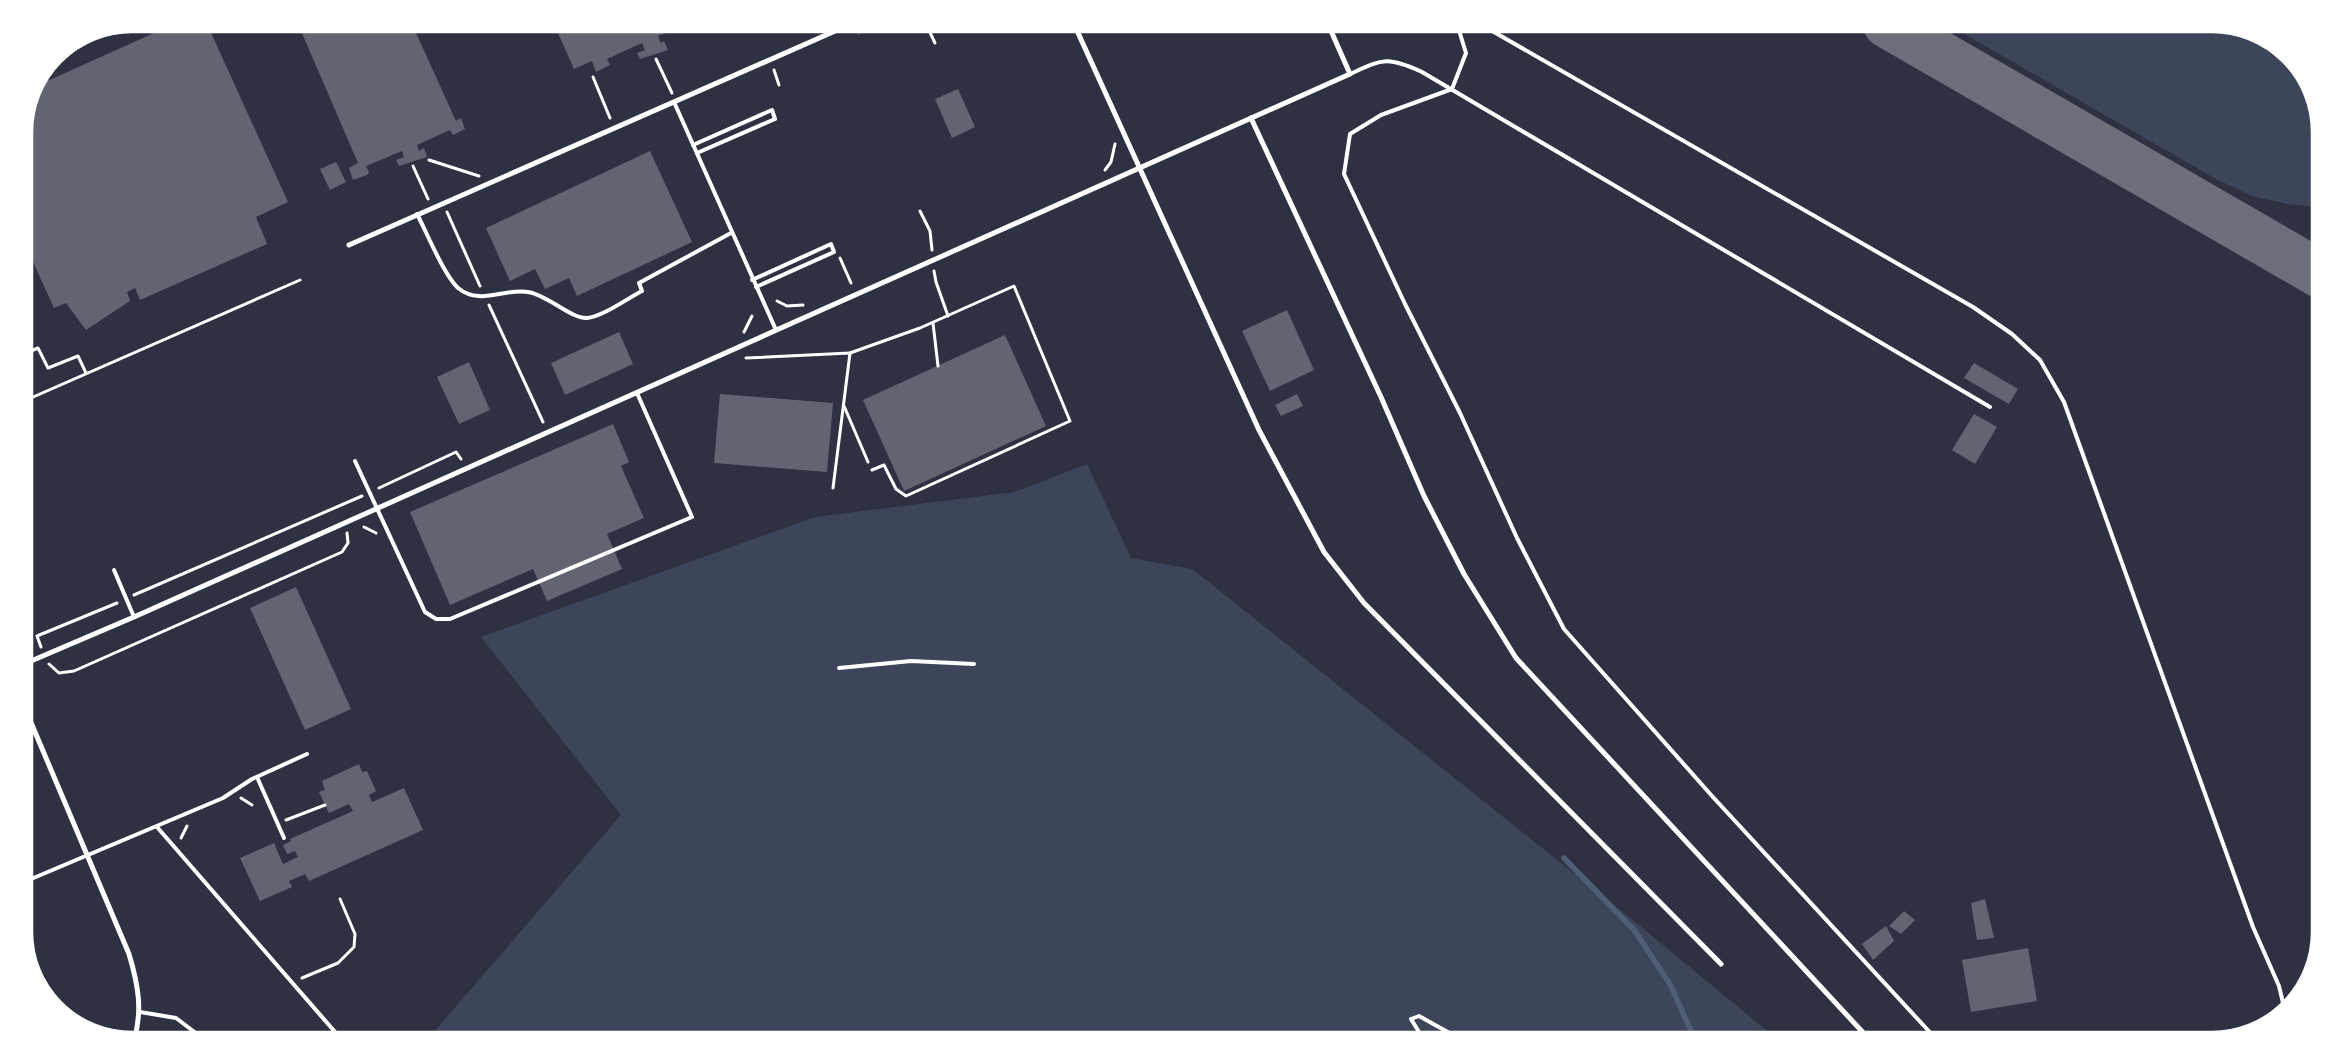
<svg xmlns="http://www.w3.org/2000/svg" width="2344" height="1064" font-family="Merriweather,serif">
<rect width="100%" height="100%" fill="#2d3142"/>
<g fill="#3c4559">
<polygon points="1947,24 2212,24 2253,32 2302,72 2320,126 2320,207 2288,204 2252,196 2214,178"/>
<polygon points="1087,464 1131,558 1192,569 1634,921 1778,1040 427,1040 621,815 481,637 815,517 1015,492"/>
</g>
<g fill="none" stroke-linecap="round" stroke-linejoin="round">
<polyline stroke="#4f5d75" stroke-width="5.5" points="1564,858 1635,931 1671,986 1695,1040"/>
<polyline stroke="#6c6f7a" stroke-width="48" points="1887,24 2320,274"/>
</g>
<g fill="#626471">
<polygon points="174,24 207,24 288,202 256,217 267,244 140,300 135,288 127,292 130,301 86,330 66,303 54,308 24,242 24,126 32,91 34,87"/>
<polygon points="298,24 412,24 456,121 461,118 465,129 453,135 450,130 417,145 419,151 424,148 427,157 399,166 396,160 404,157 402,151 366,166 369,172 367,175 353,180 349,168 358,163"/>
<polygon points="554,24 686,24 658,36 661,43 664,41 668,50 640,59 637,53 645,50 642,43 607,59 610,65 596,72 592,61 574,69"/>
<polygon points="958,89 975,127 952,138 935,99"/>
<polygon points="650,151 692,242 577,296 569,278 545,289 535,269 510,281 486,228"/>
<polygon points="336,162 346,182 330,190 320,169"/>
<polygon points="1287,310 1314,370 1270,391 1242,331"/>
<polygon points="619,332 633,364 565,395 551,363"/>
<polygon points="1005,335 1046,426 904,491 863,400"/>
<polygon points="469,362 490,410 459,424 437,377"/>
<polygon points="1974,363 2018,389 2009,404 1964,378"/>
<polygon points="720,394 833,403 827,472 714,463"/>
<polygon points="1297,394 1303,406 1281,416 1275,405"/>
<polygon points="1974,414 1997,427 1975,464 1952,450"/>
<polygon points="613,424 629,462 621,466 644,518 607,534 622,569 547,601 533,569 450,605 410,512"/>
<polygon points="296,587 351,709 305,730 250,608"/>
<polygon points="359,764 362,772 367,771 376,791 369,795 372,802 404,788 423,830 309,881 305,874 289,881 292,887 260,901 240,858 274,843 283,864 298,857 295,851 287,854 283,845 291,841 290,839 353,811 349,804 329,813 319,792 325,790 322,781"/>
<polygon points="1985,899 1994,938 1977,940 1971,903"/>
<polygon points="1904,911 1915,920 1901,934 1889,926"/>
<polygon points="1886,926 1894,941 1873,960 1862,944"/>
<polygon points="2028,948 2037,1001 1971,1012 1962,960"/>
</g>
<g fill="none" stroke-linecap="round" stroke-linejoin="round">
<g stroke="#fff" stroke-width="3">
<polyline points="926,24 935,43"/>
<polyline points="859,32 877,24"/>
<polyline points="656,59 672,93"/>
<polyline points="774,70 779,85"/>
<polyline points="593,77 610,118"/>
<polyline points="429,160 479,176"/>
<polyline points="413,166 428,199"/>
<polyline points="1105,170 1111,162 1115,144"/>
<polyline points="920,211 930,231 932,250"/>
<polyline points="447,212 480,286"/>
<polyline points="840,258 851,283"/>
<polyline points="934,271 936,282 948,316"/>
<polyline points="777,301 787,306 803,305"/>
<polyline points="489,305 543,422"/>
<polyline points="933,323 938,366"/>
<polyline points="744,332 752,316"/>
<polyline points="24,354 38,348 48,368 78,356 86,373"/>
<polyline points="746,358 850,353"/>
<polyline points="24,401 300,280"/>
<polyline points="844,406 868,462"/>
<polyline points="379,488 456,452 461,459"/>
<polyline points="833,488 850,353 920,328 1014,286 1070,421 906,496 896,489 884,465 872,470"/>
<polyline points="364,527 376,533"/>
<polyline points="134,595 362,496"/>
<polyline points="41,647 37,636 117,603"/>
<polyline points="49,664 59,673 74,671 342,552 348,543 347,533"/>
<polyline points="241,798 252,805"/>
<polyline points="286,820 325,805"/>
<polyline points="181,838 187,826"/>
<polyline points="302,978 338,963 354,947 355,934 340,899"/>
</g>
<g stroke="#fff" stroke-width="4">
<polyline points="1457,24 1466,53 1452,89 1381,115 1350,134 1344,174 1405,304 1460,413 1517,538 1564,629 1712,796 1937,1040"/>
<polyline points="1480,24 1973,307 2012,334 2040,360 2064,402 2253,927 2279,986 2284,1007"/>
<path d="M1350,74C1383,59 1387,56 1422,72L1990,407"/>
<polyline points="674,102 776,330"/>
<polyline points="693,145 772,110 775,119 697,153"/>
<path d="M417,214C427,233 444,275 458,288C480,306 504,288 528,292C548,295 571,319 587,318C602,317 628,298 642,291L639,283L731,233"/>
<polyline points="752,280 831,244 834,252 756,287"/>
<polyline points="355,461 425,612 436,619 450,619 692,517 637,393"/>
<polyline points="114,570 134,617"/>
<polyline points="839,668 911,661 974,664"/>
<polyline points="257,777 284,838"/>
<polyline points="157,827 342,1040"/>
<polyline points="24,882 223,798 252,779 307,754"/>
<polyline points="140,1012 176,1018 201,1037"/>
<polyline points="1424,1040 1411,1019 1419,1016 1462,1040"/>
</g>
<g stroke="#fff" stroke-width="5">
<polyline points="1074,24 1259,430 1324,552 1364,603 1721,964"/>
<polyline points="1251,118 1381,397 1424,496 1464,574 1516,658 1870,1040"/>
<polyline points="349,245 851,24"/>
<polyline points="24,664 134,617 1350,74 1328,24"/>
<path d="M24,706L129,954C138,984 143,1010 134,1040"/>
</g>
</g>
<path d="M0 0H2344V1064H0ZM132 32H2212A100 100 0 0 1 2312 132V932A100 100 0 0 1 2212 1032H132A100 100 0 0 1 32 932V132A100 100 0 0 1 132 32Z" fill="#fff" fill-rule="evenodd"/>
<path fill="none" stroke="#fff" stroke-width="2.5" d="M132 32H2212A100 100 0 0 1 2312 132V932A100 100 0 0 1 2212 1032H132A100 100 0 0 1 32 932V132A100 100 0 0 1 132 32Z"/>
</svg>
